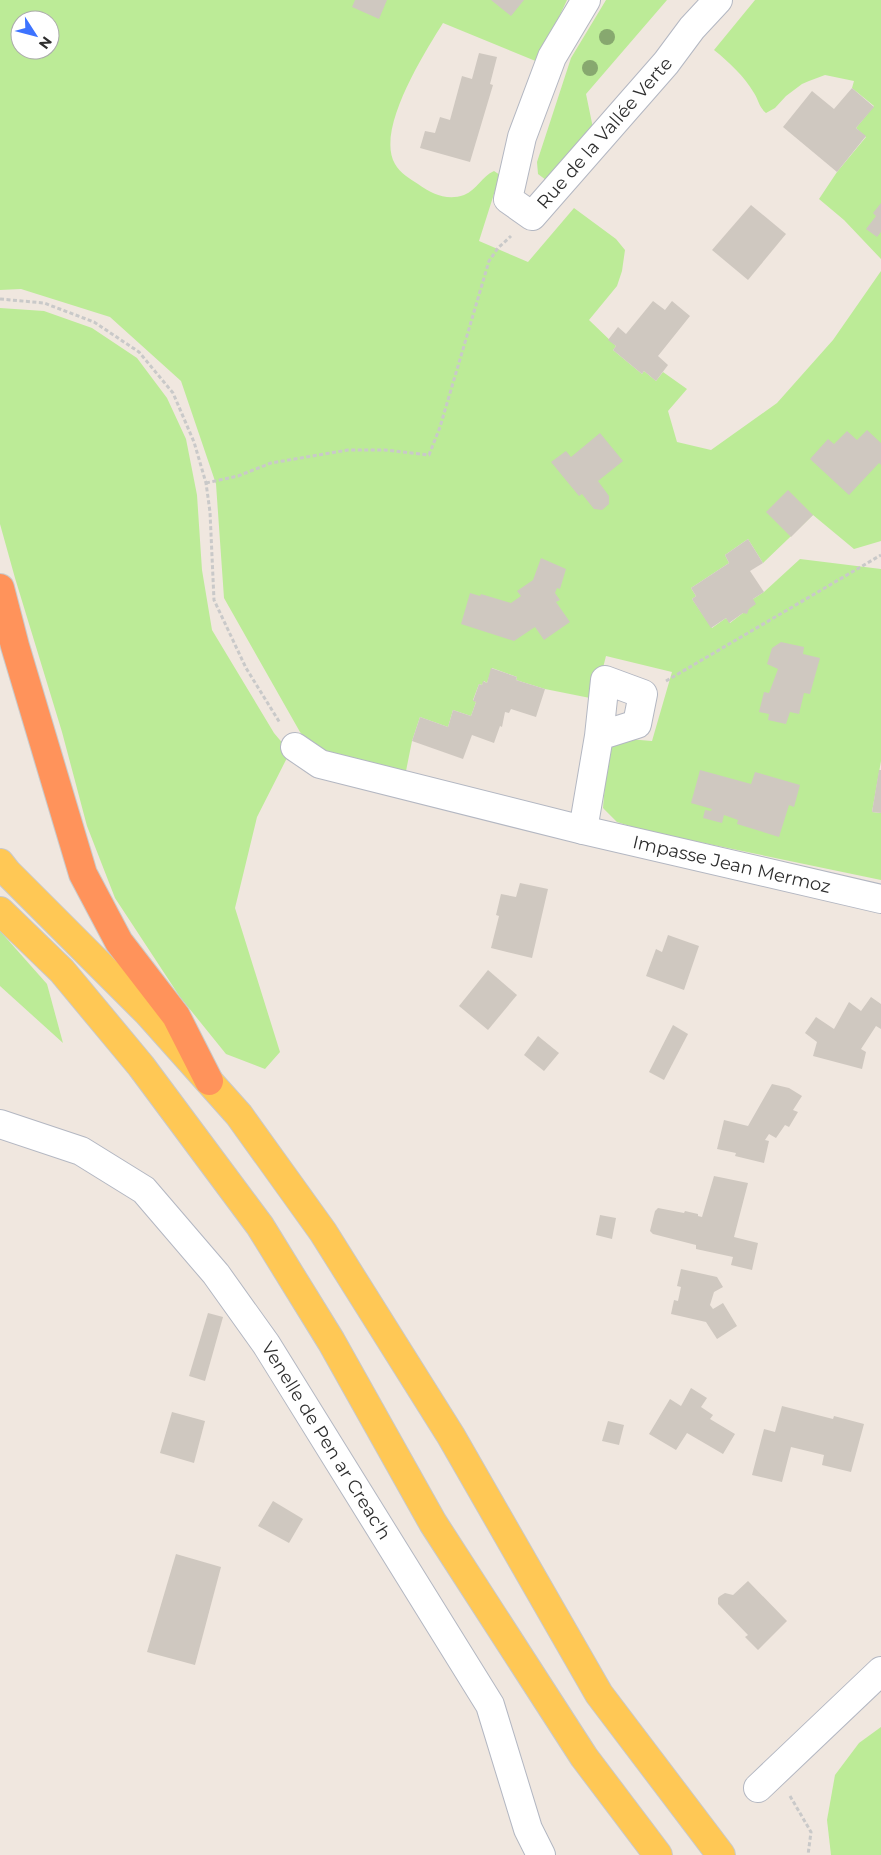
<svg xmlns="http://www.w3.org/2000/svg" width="881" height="1855" font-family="Montserrat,sans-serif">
<rect width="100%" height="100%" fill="#f0e7df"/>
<g fill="#bceb97" fill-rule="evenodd">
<path d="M0,0H567L538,62L443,23C425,52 375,130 395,164C400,173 410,179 418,184C432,194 447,201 464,195C477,190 482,176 494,171L500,175L479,241L528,262L574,208L616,239L625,250L622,271L617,286L589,320L616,346L613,350L642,374L644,371L656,381L663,372L687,389L668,411L677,442L711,450L777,403L833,340L881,271V541L854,549L813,515L763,563L748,539L725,555L729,563L691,588L696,596L692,599L712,628L726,618L730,623L743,613L753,599L764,592L800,559L881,569V761L872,812L881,813V880L646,831L617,822L603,808L608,749L616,738L652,741L672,672L606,656L595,699L545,689L516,680L517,677L492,668L487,683L484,681L482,685L479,684L473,700L476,702L471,716L453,710L448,727L420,717L412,741L406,771L316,753L300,732L224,598L216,484L181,381L110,317L21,289L0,290ZM20,20H50V50H20Z"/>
<polygon points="606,0 667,0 586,94 593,128 546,180 538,174 537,162 571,58"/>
<path d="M755,0H881V259L844,220L819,199L837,172L866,137L856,128L874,106L852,88L854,81L825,75L809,81L802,84L786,96L775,108L766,113C759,107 759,101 754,93C744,76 729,62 714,50Z"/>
<polygon points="0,308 44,311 92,328 137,358 167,398 186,439 197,495 202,570 212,630 274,733 290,752 257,817 235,908 280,1052 265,1069 226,1054 180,997 115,898 87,826 62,732 15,578 0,524"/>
<polygon points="0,931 47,984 63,1043 0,986"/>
<polygon points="881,1727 881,1855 831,1855 827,1820 835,1775 859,1743"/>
</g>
<g fill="#cfc8c0">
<polygon points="355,0 387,0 379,19 352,7"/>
<polygon points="491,0 524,0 511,16"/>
<polygon points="479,53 497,57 490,84 493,85 470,162 420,148 425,131 435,133 440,117 450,120 462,76 472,79"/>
<polygon points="852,88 874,107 856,128 866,136 837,172 783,127 812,91 834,109"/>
<polygon points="881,203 881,232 877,237 866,229 876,216 873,213"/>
<polygon points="751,205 786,234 748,280 712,250"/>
<polygon points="653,301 665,310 672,301 690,316 658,356 668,365 656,381 644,371 642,374 613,350 616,346 608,340 618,327 626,334"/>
<polygon points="867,430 881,443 881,465 879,463 849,495 810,459 828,439 834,444 847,431 857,440"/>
<polygon points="600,433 623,461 598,481 609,496 609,504 602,510 594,509 582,494 579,496 551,462 566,451 571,457"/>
<polygon points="788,490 813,515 791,537 766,512"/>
<polygon points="748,539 763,563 750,571 764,592 753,599 756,604 749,609 747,614 743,613 729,623 726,618 711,628 692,599 696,596 691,588 729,563 725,555"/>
<polygon points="541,558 566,569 560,589 557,588 555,593 560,600 556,602 570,622 544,640 535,627 514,641 461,624 470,593 480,596 481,594 511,603 521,596 517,591 533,580"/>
<polygon points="781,642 804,647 803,654 820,658 810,694 804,693 799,714 790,712 786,724 768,720 769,714 759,712 764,692 769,693 778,669 767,664 772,648"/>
<polygon points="491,668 517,677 516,680 545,689 536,717 511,709 509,713 505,712 502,727 500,726 494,743 472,735 463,759 412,741 420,717 448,727 453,710 471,716 476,702 473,701 479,684 482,685 483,681 487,683"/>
<polygon points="700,770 751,784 755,772 800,785 794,807 789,805 779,837 737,824 738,820 724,815 722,823 703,818 705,810 711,811 712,809 691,803"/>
<polygon points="879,770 881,770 881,813 872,812"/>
<polygon points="520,883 548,889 532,958 491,948 499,916 496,915 501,894 516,897"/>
<polygon points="668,935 699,946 684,990 646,976 656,949 662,952"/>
<polygon points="488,970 517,995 488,1030 459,1006"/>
<polygon points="871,997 881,1004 881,1029 876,1026 861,1049 866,1052 862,1069 813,1056 817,1042 805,1033 816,1017 834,1029 849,1002 861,1011"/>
<polygon points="673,1025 688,1034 664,1080 649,1072"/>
<polygon points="538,1036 559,1053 544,1071 524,1055"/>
<polygon points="772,1084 789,1088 802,1096 793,1110 798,1112 789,1127 785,1125 776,1138 769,1134 765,1140 769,1141 764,1163 735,1156 736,1153 717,1149 724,1120 748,1126"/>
<polygon points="714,1176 748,1183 734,1237 758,1243 752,1270 731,1265 733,1257 696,1249 696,1245 653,1234 650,1231 655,1211 658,1208 684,1213 685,1211 698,1214 698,1216 702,1217"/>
<polygon points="600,1215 616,1218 612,1239 596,1235"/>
<polygon points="681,1269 717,1277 723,1287 714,1292 710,1305 713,1309 723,1303 737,1326 717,1339 706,1322 671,1314 674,1300 678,1301 681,1287 677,1286"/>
<polygon points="208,1313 223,1317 205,1381 189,1376"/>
<polygon points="691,1388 707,1398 701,1407 713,1415 710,1419 735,1434 723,1454 687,1433 676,1450 649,1434 670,1399 681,1406"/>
<polygon points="782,1406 833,1419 834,1416 864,1424 851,1472 822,1465 824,1455 791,1447 782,1482 752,1475 764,1429 775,1432"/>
<polygon points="172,1412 205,1421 194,1463 160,1453"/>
<polygon points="608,1421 624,1425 619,1445 602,1441"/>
<polygon points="273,1501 303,1519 289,1543 258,1526"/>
<polygon points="176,1554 221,1567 195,1665 147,1652"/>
<polygon points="748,1581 787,1621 758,1650 745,1637 748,1635 718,1604 718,1598 720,1596 725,1593 733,1595"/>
</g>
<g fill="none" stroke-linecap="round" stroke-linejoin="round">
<g stroke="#b3b7c2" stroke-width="30">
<g id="minor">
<path id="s1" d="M586,0L552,57L522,137L508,199L532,216L666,63L692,28L718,0"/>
<path id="s2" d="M295,747L320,764L583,830L881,899"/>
<polyline points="583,830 599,736 637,724 643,694 605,680 599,736"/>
<path id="s3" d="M0,1124L81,1151L144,1190L216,1274L266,1344L490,1705L528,1829L541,1855"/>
<polyline points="758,1788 881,1671"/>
</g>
</g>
<g stroke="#c9c9c9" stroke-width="30">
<g id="major">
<polyline points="0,863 7,872 148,1013 239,1115 323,1232 451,1436 599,1694 721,1855"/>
<polyline points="0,911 62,971 141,1066 260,1226 331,1341 433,1523 584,1757 658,1855"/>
</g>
</g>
<g stroke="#c9c9c9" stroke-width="30">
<polyline id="highway" points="0,588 15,646 83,874 119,942 176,1016 209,1081"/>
</g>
<g stroke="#c9c9c9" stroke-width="3" stroke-dasharray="4 2.5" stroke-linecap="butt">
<polyline points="0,299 44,303 94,322 139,352 173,393 194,442 206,483 210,512 214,600 246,668 280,723"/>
<polyline points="206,483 238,476 271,463 348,450 385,450 429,455 440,427 489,261 498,248 511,236"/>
<polyline points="666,681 881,555"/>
<polyline points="790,1796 811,1832 808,1855"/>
</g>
<use href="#minor" stroke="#fff" stroke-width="28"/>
<use href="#major" stroke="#ffc855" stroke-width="28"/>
<use href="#highway" stroke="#ff935b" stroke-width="28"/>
</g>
<g fill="#87a86f">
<circle cx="607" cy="37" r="8"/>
<circle cx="590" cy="68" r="8"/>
</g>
<g text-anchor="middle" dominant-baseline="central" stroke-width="5" stroke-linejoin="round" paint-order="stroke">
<g font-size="18" fill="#2e2e2e" stroke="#fff">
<text stroke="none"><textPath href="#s1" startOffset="355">Rue de la Vallée Verte</textPath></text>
<text stroke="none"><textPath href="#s2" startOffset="454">Impasse Jean Mermoz</textPath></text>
<text stroke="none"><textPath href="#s3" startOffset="470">Venelle de Pen ar Creac'h</textPath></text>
</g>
</g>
<g transform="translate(35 35) rotate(126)"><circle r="24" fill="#ffffff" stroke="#ababab"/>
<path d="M0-4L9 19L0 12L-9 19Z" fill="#3d73ff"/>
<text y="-8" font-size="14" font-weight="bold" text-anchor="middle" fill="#2e2e2e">N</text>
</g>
</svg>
